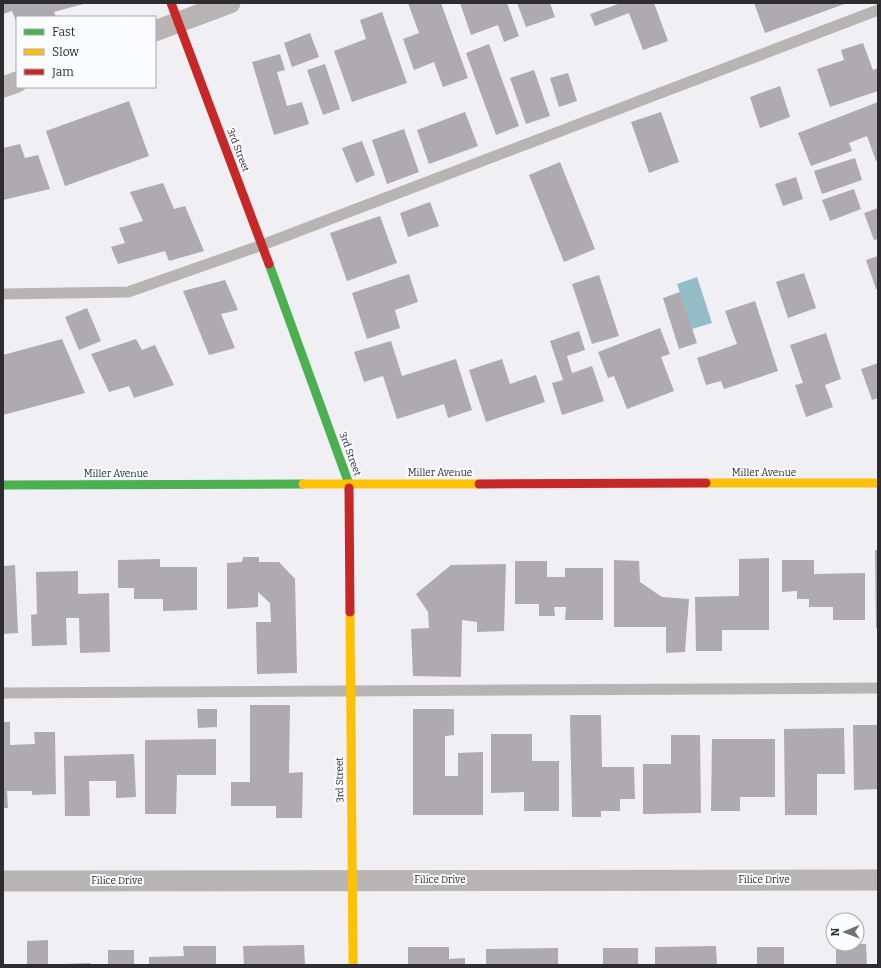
<svg xmlns="http://www.w3.org/2000/svg" width="881" height="968" font-family="Bitter,serif">
<rect width="100%" height="100%" fill="#efeff4"/>
<polygon fill="#93bdc6" points="697,277 712,323 692,329 677,284"/>
<g fill="#adabae">
<polygon points="3,3 87,3 54,12 56,17 17,17 17,23 12,11 3,14"/>
<polygon points="408,3 441,3 468,78 443,87 434,62 414,70 403,39 419,33"/>
<polygon points="460,3 507,3 519,36 504,42 498,25 471,35"/>
<polygon points="517,3 550,3 555,17 526,27"/>
<polygon points="621,3 654,3 668,41 643,50 629,13 595,26 590,14"/>
<polygon points="754,3 847,3 765,33"/>
<polygon points="382,12 407,83 352,102 334,51 366,39 360,20"/>
<polygon points="310,33 319,57 292,67 284,43"/>
<polygon points="863,43 873,70 878,68 878,91 830,107 817,69 844,60 841,50"/>
<polygon points="489,44 519,126 496,135 466,53"/>
<polygon points="280,54 285,70 277,72 287,106 302,102 309,124 274,135 252,62"/>
<polygon points="325,64 340,109 323,115 307,70"/>
<polygon points="534,70 550,116 526,124 510,78"/>
<polygon points="568,73 577,101 559,107 550,78"/>
<polygon points="780,86 790,117 760,128 750,97"/>
<polygon points="129,101 149,156 65,186 46,131"/>
<polygon points="878,102 878,160 876,161 867,136 849,143 852,151 811,166 798,133"/>
<polygon points="465,112 478,146 429,164 417,130"/>
<polygon points="661,112 679,162 649,173 631,122"/>
<polygon points="404,129 419,172 387,184 372,140"/>
<polygon points="362,141 375,175 356,183 342,148"/>
<polygon points="20,144 25,158 38,155 50,189 3,200 3,148"/>
<polygon points="855,158 862,180 822,194 814,171"/>
<polygon points="560,162 595,249 564,262 529,175"/>
<polygon points="796,177 803,199 783,206 775,184"/>
<polygon points="163,183 174,209 185,206 204,251 169,261 165,251 118,264 111,247 125,243 119,228 143,221 130,192"/>
<polygon points="854,189 861,209 830,221 822,200"/>
<polygon points="430,202 439,226 408,237 400,213"/>
<polygon points="878,208 878,239 874,240 864,213"/>
<polygon points="380,216 397,263 347,281 330,233"/>
<polygon points="878,256 878,289 876,289 866,260"/>
<polygon points="804,273 816,308 788,318 776,282"/>
<polygon points="409,274 418,302 395,310 400,328 367,339 352,293"/>
<polygon points="599,275 619,336 592,344 572,284"/>
<polygon points="225,280 238,310 221,314 235,348 209,355 183,291"/>
<polygon points="680,292 697,343 679,349 663,298"/>
<polygon points="755,301 778,371 724,389 721,381 706,385 697,358 737,344 725,311"/>
<polygon points="87,308 101,341 79,350 65,317"/>
<polygon points="660,328 670,354 661,357 674,391 627,409 614,376 608,378 598,352"/>
<polygon points="579,331 585,350 567,356 572,373 592,366 604,401 562,415 552,383 563,380 550,341"/>
<polygon points="826,333 841,379 825,385 833,407 806,417 795,385 803,383 790,345"/>
<polygon points="62,339 85,393 3,415 3,355"/>
<polygon points="136,339 142,350 155,345 174,385 134,398 129,386 109,392 91,354"/>
<polygon points="391,341 402,376 456,359 472,410 448,418 444,404 397,419 383,376 364,382 354,352"/>
<polygon points="502,359 510,384 536,375 545,402 486,422 469,370"/>
<polygon points="878,363 878,398 872,400 861,369"/>
<polygon points="875,550 878,550 878,628 876,628"/>
<polygon points="243,557 259,557 259,562 279,562 295,579 297,673 257,674 256,622 271,622 270,603 258,592 258,607 227,609 227,563 242,562"/>
<polygon points="769,558 769,630 722,630 722,651 696,651 695,597 739,596 739,559"/>
<polygon points="160,559 160,567 197,567 197,610 163,611 163,599 134,599 134,588 118,588 118,560"/>
<polygon points="614,560 639,561 640,582 662,597 689,599 685,652 666,653 666,627 614,627"/>
<polygon points="782,560 814,560 814,574 865,573 865,620 833,620 833,607 809,607 809,599 797,599 797,591 782,592"/>
<polygon points="515,561 547,561 547,577 565,577 565,568 603,568 603,620 565,620 566,607 554,607 555,616 539,616 539,604 515,604"/>
<polygon points="506,564 504,631 477,632 477,622 462,620 461,677 413,676 411,629 429,628 428,612 416,594 451,565"/>
<polygon points="15,565 18,633 3,634 3,566"/>
<polygon points="78,571 78,594 109,593 110,652 80,653 79,618 66,618 67,645 32,646 31,615 37,614 36,572"/>
<polygon points="250,705 290,705 289,773 303,772 302,818 276,818 276,806 231,806 231,782 250,782"/>
<polygon points="197,709 217,709 217,727 198,728"/>
<polygon points="413,709 454,709 454,735 445,736 445,776 458,776 458,753 483,752 483,815 413,815"/>
<polygon points="570,715 601,715 602,767 634,767 635,799 620,799 620,811 601,811 601,817 572,817"/>
<polygon points="3,722 10,722 10,745 35,744 34,732 55,732 56,794 32,795 32,791 7,791 8,808 3,808"/>
<polygon points="853,725 878,725 878,789 854,790"/>
<polygon points="844,728 845,774 817,774 817,815 785,815 784,729"/>
<polygon points="491,734 532,734 532,761 559,761 559,811 524,811 524,792 491,793"/>
<polygon points="671,735 700,735 701,813 643,814 643,764 671,764"/>
<polygon points="216,739 216,775 177,775 176,814 145,814 145,740"/>
<polygon points="712,739 775,739 775,797 740,797 740,811 711,811"/>
<polygon points="134,754 136,797 116,798 116,781 89,781 90,816 65,816 64,756"/>
<polygon points="48,940 48,965 27,965 27,941"/>
<polygon points="836,944 866,944 867,965 836,965"/>
<polygon points="304,945 305,965 244,965 243,946"/>
<polygon points="183,946 216,946 216,965 149,965 149,957 184,956"/>
<polygon points="716,946 717,965 655,965 655,947"/>
<polygon points="408,947 449,947 449,959 465,958 465,965 408,965"/>
<rect x="757" y="947" width="27" height="18"/>
<polygon points="558,948 558,965 486,965 486,949"/>
<rect x="603" y="948" width="35" height="17"/>
<rect x="108" y="950" width="26" height="15"/>
<polygon points="90,963 90,965 65,965 65,964"/>
</g>
<g fill="none" stroke-linecap="round" stroke-linejoin="round">
<g stroke="#b8b4b3" stroke-width="11">
<polyline points="3,294 128,292 262,245 878,10"/>
<polyline points="3,693 878,688"/>
</g>
<g stroke="#b8b4b3" stroke-width="21">
<polyline points="155,31 230,3"/>
<polyline points="3,87 17,82"/>
<polyline points="3,881 878,880"/>
</g>
<g stroke="#4caf50" stroke-width="9">
<polyline points="269,264 349,484 349,488"/>
<polyline points="3,485 303,484"/>
</g>
<g stroke="#ffc107" stroke-width="9">
<polyline points="706,483 878,483"/>
<polyline points="303,484 479,484"/>
<polyline points="350,612 353,965"/>
</g>
<g stroke="#c62828" stroke-width="9">
<polyline points="171,3 269,264"/>
<polyline points="479,484 706,483"/>
<polyline points="349,488 350,612"/>
</g>
</g>
<g text-anchor="middle" dominant-baseline="central" stroke-width="4" stroke-linejoin="round" paint-order="stroke">
<g font-size="10" fill="#2d2d30" stroke="#fbfcff">
<text transform="translate(238 150) rotate(69)">3rd Street</text>
<text transform="translate(350 454) rotate(70)">3rd Street</text>
<text x="440" y="473">Miller Avenue</text>
<text x="764" y="473">Miller Avenue</text>
<text x="116" y="474">Miller Avenue</text>
<text transform="translate(340 780) rotate(-91)">3rd Street</text>
<text x="440" y="880">Filice Drive</text>
<text x="764" y="880">Filice Drive</text>
<text x="117" y="881">Filice Drive</text>
</g>
</g>
<rect width="881" height="968" fill="none" stroke="#2d2d30" stroke-width="8"/>
<rect x="16" y="16" width="140" height="72" fill="#fbfcff" stroke="#a9a9ac"/>
<rect x="24" y="29" width="20" height="6" fill="#4caf50" stroke="#a9a9ac"/>
<text x="52" y="36" font-size="12" fill="#2d2d30">Fast</text>
<rect x="24" y="49" width="20" height="6" fill="#ffc107" stroke="#a9a9ac"/>
<text x="52" y="56" font-size="12" fill="#2d2d30">Slow</text>
<rect x="24" y="69" width="20" height="6" fill="#c62828" stroke="#a9a9ac"/>
<text x="52" y="76" font-size="12" fill="#2d2d30">Jam</text>
<g transform="translate(845 932) rotate(269)"><circle r="19" fill="#fbfcff" stroke="#a9a9ac"/>
<path d="M0-3L7 15L0 10L-7 15Z" fill="#717175"/>
<text y="-6" font-size="11" font-weight="bold" text-anchor="middle" fill="#2d2d30">N</text>
</g>
</svg>
